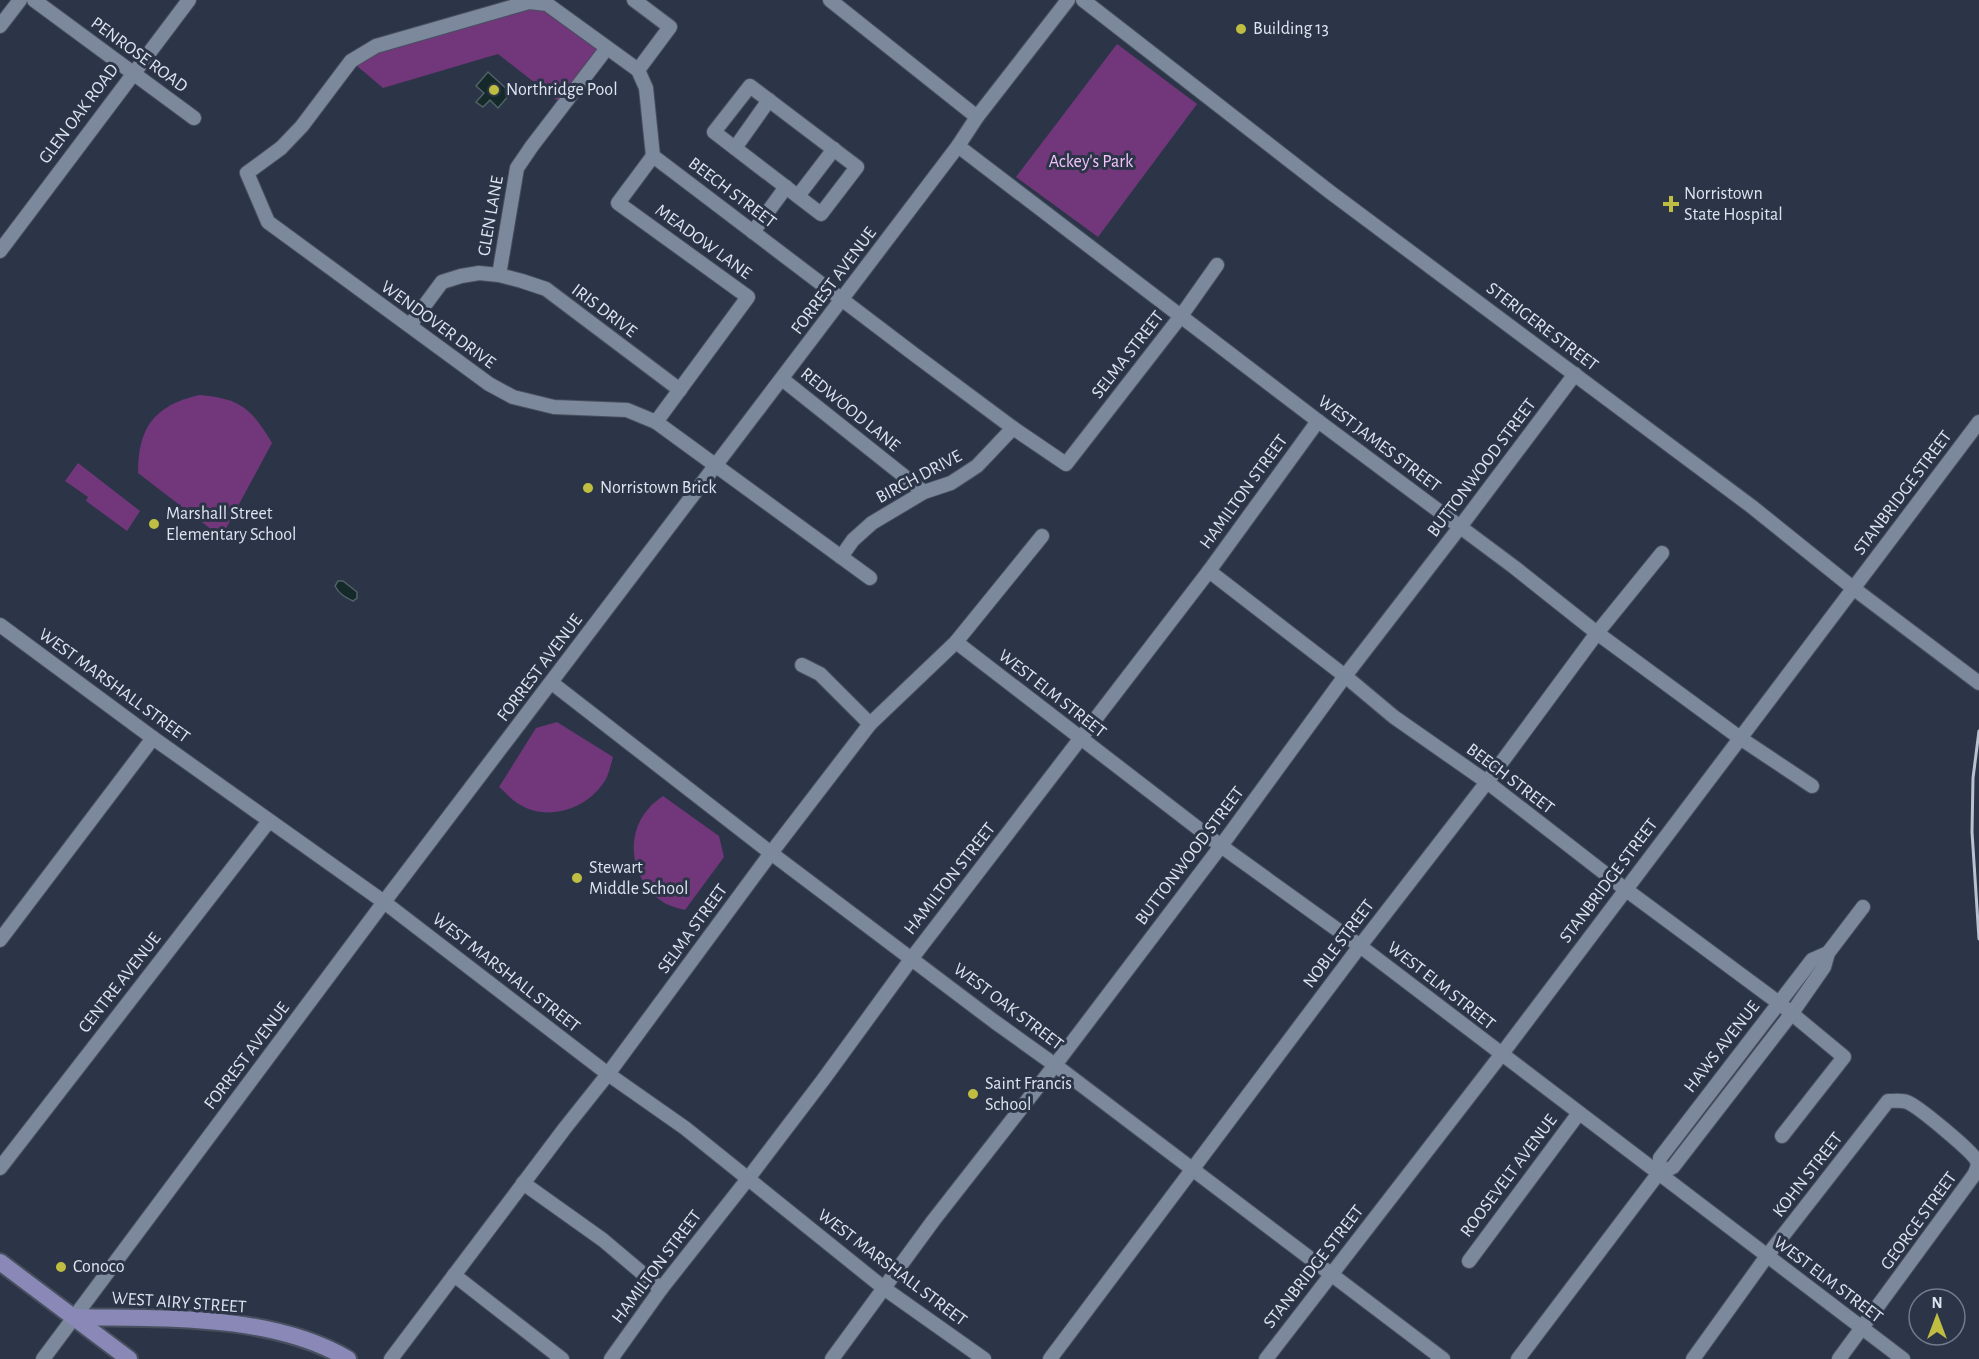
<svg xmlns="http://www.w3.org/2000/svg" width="1979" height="1359" font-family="'Alegreya Sans',sans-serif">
<rect width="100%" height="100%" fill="#2b3547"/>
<g fill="#71377a">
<polygon points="547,4 607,48 563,105 498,54 383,88 351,61 376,46"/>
<polygon points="1117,44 1197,104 1098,237 1016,177"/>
<path d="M199,395C240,398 252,409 272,443L224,532L216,533L138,473C138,427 154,406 199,395Z"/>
<polygon points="78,463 140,511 127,531 86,501 88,497 65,481"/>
<path d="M557,722L613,757C611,764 609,773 606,779C587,811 543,824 513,800C508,796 504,791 499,787L536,728Z"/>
<path d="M663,796L719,836L724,857L685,910C678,908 669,906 663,902C632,882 623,836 649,808C653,803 658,800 663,796Z"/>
</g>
<g fill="#15292a" stroke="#516165" stroke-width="1.5">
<polygon points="488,72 511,93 498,108 490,100 483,107 476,102 484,93 476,86"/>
<path d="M338,581H343L357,592V598L353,601C345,597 339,594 335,586Z"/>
</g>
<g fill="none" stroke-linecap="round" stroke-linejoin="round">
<g stroke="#48505f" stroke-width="16">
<g id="minor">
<polyline points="34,0 194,118"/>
<polyline points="634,0 670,27 638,70"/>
<polyline points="830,0 977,117"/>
<polyline points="1083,0 1330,192 1751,506 1853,588 1979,683"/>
<polyline points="0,26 20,0"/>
<polygon points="750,86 857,167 821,214 714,132"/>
<polyline points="958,146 1318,421 1514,567 1597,633 1740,738 1812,786"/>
<polyline points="735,148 769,100"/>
<polyline points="653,156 618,203 748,297 656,422"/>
<polyline points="798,196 834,149"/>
<polyline points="753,232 786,187"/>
<polyline points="0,251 189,0"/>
<polyline points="499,275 517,168 532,146 607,48"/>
<polyline points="410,325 442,282 461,276 479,273 499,275 522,281 546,289 680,390"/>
<polyline points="782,379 924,492"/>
<polyline points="841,557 853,540 872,523 924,492 951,483 977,466 1013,428"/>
<polyline points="1209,571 1345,676 1394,717 1487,782 1625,889 1779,1003 1844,1057 1782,1136"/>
<polyline points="870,578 656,422 627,410 554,407 513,397 489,384 268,222 247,173 281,148 302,126 351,61 376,46 529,2 547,4 638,70 646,88 653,156 915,355 1013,428 1066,464 1181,316 1217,265"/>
<polyline points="0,625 153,738 384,902 608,1074 685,1128 885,1289 984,1359"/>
<polyline points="956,642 1221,846 1360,946 1903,1359"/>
<polyline points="802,665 820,674 870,724"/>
<polyline points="552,683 771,853 995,1022 1055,1065 1443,1359"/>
<polyline points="0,940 153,738"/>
<polyline points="0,1168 269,821"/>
<polyline points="1658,1174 1660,1158 1812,960 1828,953"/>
<polyline points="523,1183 603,1240 661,1289"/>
<polyline points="1469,1261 1579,1113"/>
<polyline points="454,1275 562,1359"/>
<polyline points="43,1359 384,902 958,146 977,117 1068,0"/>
<polyline points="391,1359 565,1128 608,1074 771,853 870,724 956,642 1042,536"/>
<polyline points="611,1359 661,1289 747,1180 823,1080 912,958 1209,571 1318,421"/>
<polyline points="832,1359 933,1221 1055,1065 1221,846 1345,676 1460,527 1575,374"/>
<polyline points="1050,1359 1360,946 1487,782 1597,633 1662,553"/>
<polyline points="1266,1359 1501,1055 1979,422"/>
<polyline points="1518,1359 1658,1174 1673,1167 1792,1013 1824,967 1828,953 1863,907"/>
<path d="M1693,1359L1767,1256L1888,1101C1895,1101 1902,1100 1907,1102C1918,1106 1973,1152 1977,1161C1979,1167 1976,1170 1974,1175L1839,1359"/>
</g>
</g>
<g stroke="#48505f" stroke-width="20">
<g id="major">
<polyline points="0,1262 129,1359"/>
<path d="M74,1317C161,1319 270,1313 348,1359"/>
</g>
</g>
<use href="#minor" stroke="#7c889c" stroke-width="14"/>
<use href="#major" stroke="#8a88b6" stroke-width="16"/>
<polyline stroke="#bbc1cf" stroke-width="3" points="1979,731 1973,778 1972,832 1979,939"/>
</g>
<g fill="#bfbe42" stroke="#2b3547" stroke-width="2">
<circle cx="1241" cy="29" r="6"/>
<circle cx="494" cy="90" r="6"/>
<path d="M1668 195h6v6h6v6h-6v6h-6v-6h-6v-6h6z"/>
<circle cx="588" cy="488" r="6"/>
<circle cx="154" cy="524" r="6"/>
<circle cx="577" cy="878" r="6"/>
<circle cx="973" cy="1094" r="6"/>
<circle cx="61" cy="1267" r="6"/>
</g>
<g text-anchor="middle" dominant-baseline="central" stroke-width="6" stroke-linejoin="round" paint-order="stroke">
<g font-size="18" fill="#dde3ef" stroke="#2b3547" text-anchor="start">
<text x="1253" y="29">Building 13</text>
<text x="506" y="90">Northridge Pool</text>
<text x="1684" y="194">Norristown<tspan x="1684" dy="21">State Hospital</tspan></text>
<text x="600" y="488">Norristown Brick</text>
<text x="166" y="514">Marshall Street<tspan x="166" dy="21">Elementary School</tspan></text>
<text x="589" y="868">Stewart<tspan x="589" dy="21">Middle School</tspan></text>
<text x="985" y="1084">Saint Francis<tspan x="985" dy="21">School</tspan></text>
<text x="73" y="1267">Conoco</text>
</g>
<g font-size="18" fill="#dde3ef" stroke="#2b3547">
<text transform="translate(139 55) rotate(36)">PENROSE ROAD</text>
<text transform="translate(79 114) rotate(-53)">GLEN OAK ROAD</text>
<text transform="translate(732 193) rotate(37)">BEECH STREET</text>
<text transform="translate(491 216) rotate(-80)">GLEN LANE</text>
<text transform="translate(703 242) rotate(36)">MEADOW LANE</text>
<text transform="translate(834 281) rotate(-53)">FORREST AVENUE</text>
<text transform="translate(604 311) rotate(37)">IRIS DRIVE</text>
<text transform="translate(438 325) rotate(36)">WENDOVER DRIVE</text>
<text transform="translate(1542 327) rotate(37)">STERIGERE STREET</text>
<text transform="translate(1128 355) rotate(-52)">SELMA STREET</text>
<text transform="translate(850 410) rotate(39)">REDWOOD LANE</text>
<text transform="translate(1379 444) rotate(37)">WEST JAMES STREET</text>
<text transform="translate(1482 468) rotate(-53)">BUTTONWOOD STREET</text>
<text transform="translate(919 477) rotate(-28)">BIRCH DRIVE</text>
<text transform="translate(1244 492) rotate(-54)">HAMILTON STREET</text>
<text transform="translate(1903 493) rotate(-53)">STANBRIDGE STREET</text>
<text transform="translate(540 668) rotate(-53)">FORREST AVENUE</text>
<text transform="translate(114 686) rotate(36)">WEST MARSHALL STREET</text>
<text transform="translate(1052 694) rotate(38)">WEST ELM STREET</text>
<text transform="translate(1510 779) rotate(37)">BEECH STREET</text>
<text transform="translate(1190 856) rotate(-53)">BUTTONWOOD STREET</text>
<text transform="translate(950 879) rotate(-52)">HAMILTON STREET</text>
<text transform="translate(1609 881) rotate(-53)">STANBRIDGE STREET</text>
<text transform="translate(693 929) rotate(-54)">SELMA STREET</text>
<text transform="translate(1339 944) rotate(-53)">NOBLE STREET</text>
<text transform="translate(506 973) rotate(38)">WEST MARSHALL STREET</text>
<text transform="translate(120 983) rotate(-52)">CENTRE AVENUE</text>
<text transform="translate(1441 986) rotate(38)">WEST ELM STREET</text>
<text transform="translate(1008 1007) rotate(37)">WEST OAK STREET</text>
<text transform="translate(1722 1047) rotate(-52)">HAWS AVENUE</text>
<text transform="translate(247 1056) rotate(-53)">FORREST AVENUE</text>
<text transform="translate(1808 1175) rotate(-52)">KOHN STREET</text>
<text transform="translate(1509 1176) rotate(-53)">ROOSEVELT AVENUE</text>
<text transform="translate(1919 1221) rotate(-54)">GEORGE STREET</text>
<text transform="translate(657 1267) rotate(-53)">HAMILTON STREET</text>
<text transform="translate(1314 1267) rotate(-52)">STANBRIDGE STREET</text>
<text transform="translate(892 1268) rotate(37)">WEST MARSHALL STREET</text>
<text transform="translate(1828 1280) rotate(37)">WEST ELM STREET</text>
<text transform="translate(179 1303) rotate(4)">WEST AIRY STREET</text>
</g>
<g font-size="18" fill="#f5c3fc" stroke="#2b3547">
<text x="1091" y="162">Ackey's Park</text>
</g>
</g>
<g transform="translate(1937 1317)"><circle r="28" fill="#2b3547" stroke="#727b8a" stroke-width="1.5"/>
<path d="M0-4.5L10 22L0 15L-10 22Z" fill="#bfbe42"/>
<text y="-9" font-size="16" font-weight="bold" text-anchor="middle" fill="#dde3ef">N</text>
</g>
</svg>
